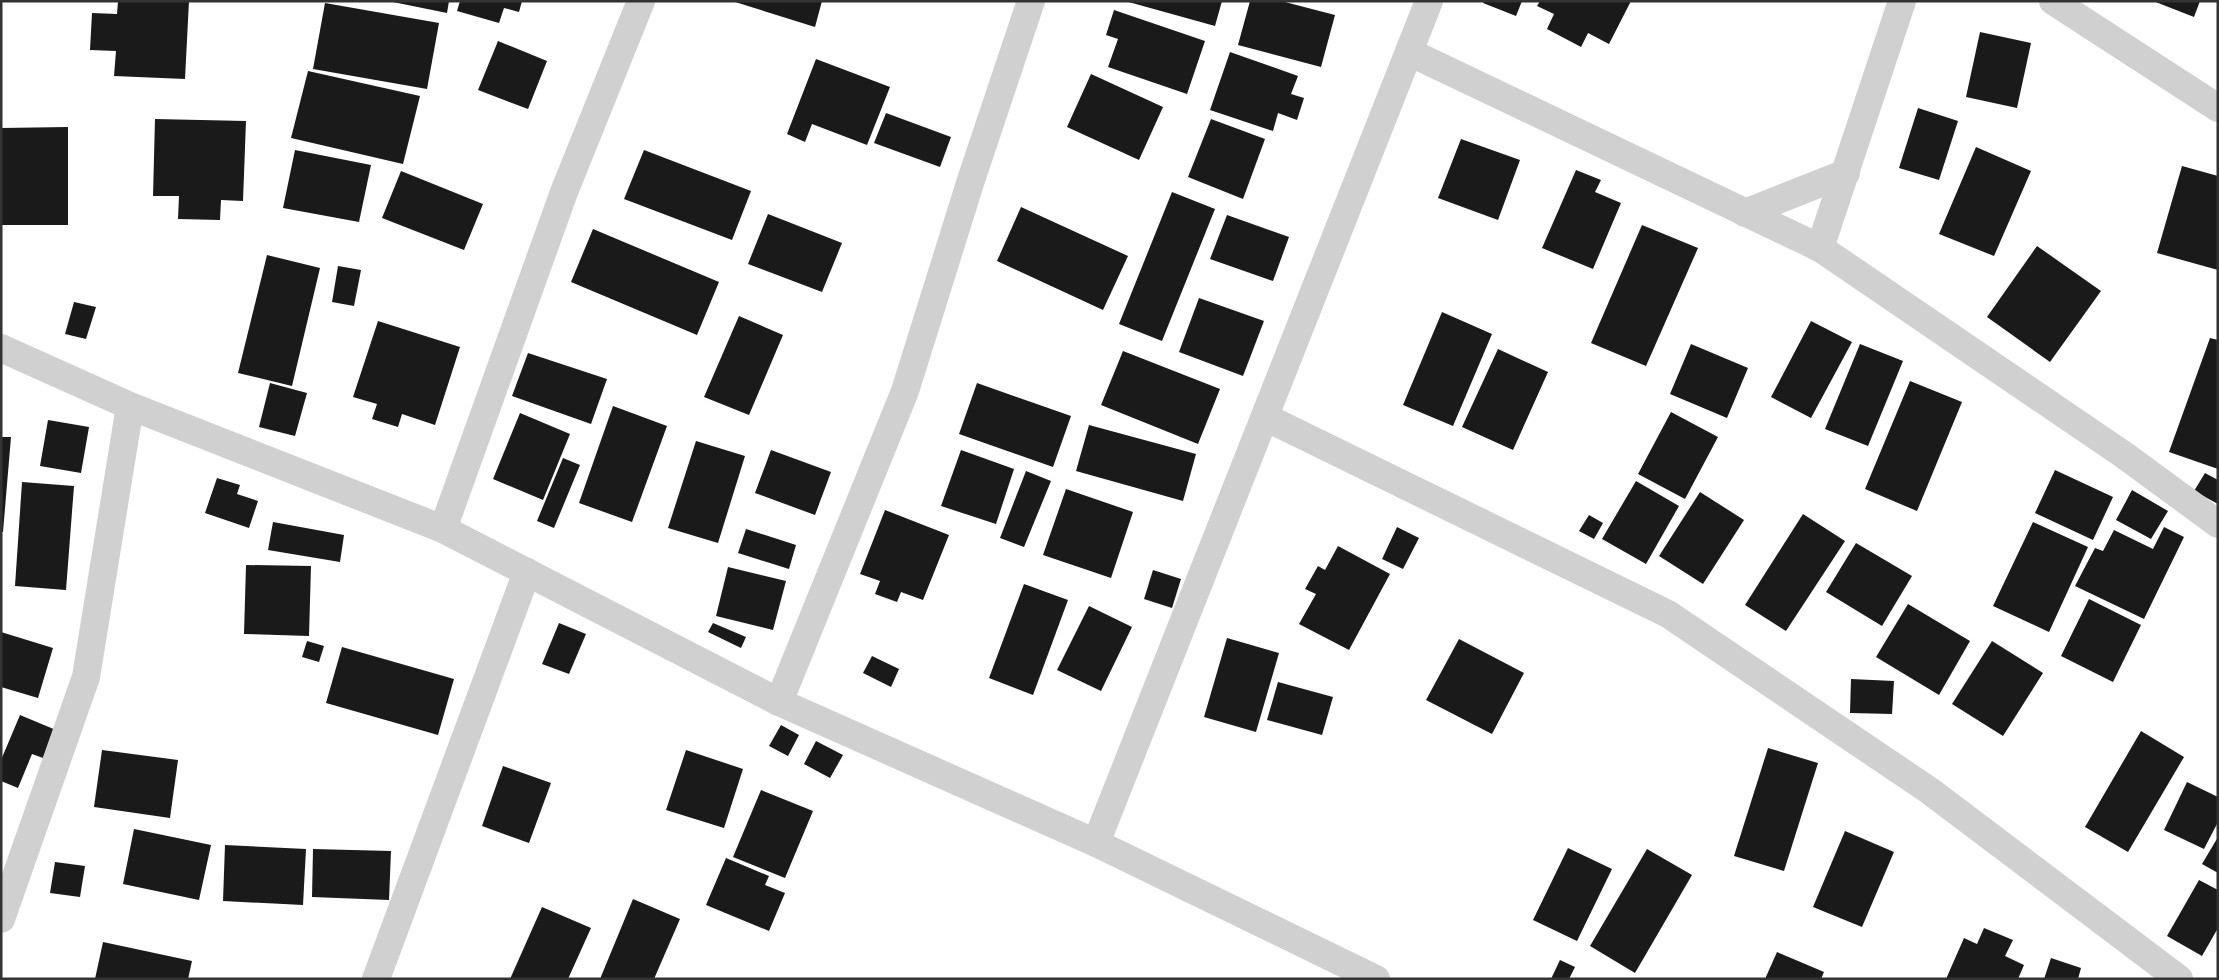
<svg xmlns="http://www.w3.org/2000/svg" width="2219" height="980" font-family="'Fira Sans',sans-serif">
<rect width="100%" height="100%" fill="#fff"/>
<g fill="#1a1a1a">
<polygon points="118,1 189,1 185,79 114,76 116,51 90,50 92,13 117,14"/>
<polygon points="388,1 449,1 447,13"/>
<polygon points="460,1 522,1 519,12 504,8 499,23 457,11"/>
<polygon points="732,1 822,1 815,27"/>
<polygon points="1125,1 1222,1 1215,26"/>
<polygon points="1250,1 1281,1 1335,15 1321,67 1238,45"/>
<polygon points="1484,1 1522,1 1516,16 1483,3"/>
<polygon points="1540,1 1631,1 1609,44 1588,33 1581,47 1547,29 1554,14 1537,6"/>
<polygon points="2153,1 2200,1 2194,17"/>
<polygon points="325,3 439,23 427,89 313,69"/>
<polygon points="1114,10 1205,41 1187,94 1108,67 1118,39 1106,35"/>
<polygon points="1980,32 2031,43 2017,108 1966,97"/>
<polygon points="498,41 547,61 528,109 478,90"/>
<polygon points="1230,52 1298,76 1291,94 1304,98 1297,120 1278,113 1273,131 1210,110"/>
<polygon points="816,59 890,87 867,145 812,124 805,142 787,134"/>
<polygon points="308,71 420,96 403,164 291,138"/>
<polygon points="1091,74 1163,107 1139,160 1067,127"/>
<polygon points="1918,108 1958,121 1939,180 1899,168"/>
<polygon points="886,113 951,137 940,167 874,143"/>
<polygon points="155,119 246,121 243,201 221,200 220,220 178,219 179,196 153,196"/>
<polygon points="1211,119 1265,139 1243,199 1188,177"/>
<polygon points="68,127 68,225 1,225 1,128"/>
<polygon points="1461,139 1520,160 1498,220 1438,198"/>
<polygon points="1976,147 2031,171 1994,256 1939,234"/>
<polygon points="295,150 371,165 359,222 283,208"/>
<polygon points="644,150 751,191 732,240 624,199"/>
<polygon points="2182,166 2218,176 2218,270 2157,253"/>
<polygon points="1576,170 1601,180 1595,192 1621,203 1593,269 1542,248"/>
<polygon points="401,171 483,204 464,250 382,218"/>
<polygon points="1172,192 1215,209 1162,341 1119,324"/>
<polygon points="1021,207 1128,256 1103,310 997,261"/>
<polygon points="768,214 842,243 822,292 748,264"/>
<polygon points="1227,215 1289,237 1273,281 1210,259"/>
<polygon points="1642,225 1698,248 1646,366 1591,343"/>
<polygon points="593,229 719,282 697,335 571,282"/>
<polygon points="2037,246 2101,291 2050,362 1987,317"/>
<polygon points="267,255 320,268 292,386 238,373"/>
<polygon points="338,266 361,270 354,306 332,302"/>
<polygon points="1199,298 1264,321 1243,376 1179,352"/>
<polygon points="74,302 96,307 86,339 65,334"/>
<polygon points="1442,312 1492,334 1453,426 1403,405"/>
<polygon points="739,316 783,335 749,415 704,397"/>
<polygon points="378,321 460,347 435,425 402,414 398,427 372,419 377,404 353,397"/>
<polygon points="1811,321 1852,342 1811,418 1771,397"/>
<polygon points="2210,338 2218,340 2218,469 2169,452"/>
<polygon points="1691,344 1748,368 1727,418 1670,394"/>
<polygon points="1860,344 1903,361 1868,446 1825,429"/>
<polygon points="1498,349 1548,372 1513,450 1462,427"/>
<polygon points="1123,351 1220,389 1198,444 1101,405"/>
<polygon points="528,353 607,379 591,424 512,396"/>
<polygon points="1910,381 1962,402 1917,511 1865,489"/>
<polygon points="270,383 307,393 295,436 259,427"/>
<polygon points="977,383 1071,416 1053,467 959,434"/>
<polygon points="613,406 667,426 632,522 579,503"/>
<polygon points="1671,412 1718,437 1685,499 1638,474"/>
<polygon points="520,413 570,434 543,500 493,479"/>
<polygon points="48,420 89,427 81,473 40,466"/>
<polygon points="1089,425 1196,454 1183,501 1076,471"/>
<polygon points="1,437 11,437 3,532 1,532"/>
<polygon points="696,441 745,456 718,543 668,528"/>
<polygon points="771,450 831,472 815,515 755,493"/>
<polygon points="961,450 1014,469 996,524 941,506"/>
<polygon points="563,458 580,465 554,528 537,521"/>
<polygon points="2055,470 2113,497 2093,540 2035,513"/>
<polygon points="1026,471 1051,481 1024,547 1000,538"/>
<polygon points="2205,473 2218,480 2218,504 2194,491"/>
<polygon points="217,478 240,485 237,494 258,501 249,528 205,513"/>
<polygon points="1636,481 1679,506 1646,564 1602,539"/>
<polygon points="22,482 74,486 66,590 15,586"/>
<polygon points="1066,489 1133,512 1111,578 1043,555"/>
<polygon points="2132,490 2168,511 2151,539 2116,520"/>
<polygon points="1700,492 1744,520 1703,584 1659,556"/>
<polygon points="885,510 949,535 923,600 901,592 897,602 875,594 880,581 860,574"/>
<polygon points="1803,514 1845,541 1786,631 1745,605"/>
<polygon points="1589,515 1603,523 1594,539 1579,531"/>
<polygon points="273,522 344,535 340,562 268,550"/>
<polygon points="2033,522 2088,547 2049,632 1993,606"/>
<polygon points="1397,527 1419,538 1403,569 1382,559"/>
<polygon points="2164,527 2184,537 2144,619 2075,586 2095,548 2103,551 2114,530 2153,549"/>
<polygon points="746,529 796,545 789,569 738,553"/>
<polygon points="1856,543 1912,576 1882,626 1826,592"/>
<polygon points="1338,546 1390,574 1349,650 1299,624 1316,594 1305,589 1318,566 1325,570"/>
<polygon points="246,565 311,566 309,636 244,634"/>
<polygon points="728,567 786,581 773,630 716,616"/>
<polygon points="1153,570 1181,579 1172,608 1144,599"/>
<polygon points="1024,584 1068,600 1033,695 989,678"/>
<polygon points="2089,599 2141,625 2113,682 2061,656"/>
<polygon points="1908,604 1970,641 1939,695 1876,657"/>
<polygon points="1089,606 1132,627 1101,691 1057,670"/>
<polygon points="559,623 586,634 569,674 542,664"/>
<polygon points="713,623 746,637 741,648 708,632"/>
<polygon points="1,632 53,648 38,698 1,687"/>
<polygon points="1227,638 1279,653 1256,732 1204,717"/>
<polygon points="1459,639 1524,673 1492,734 1426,700"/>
<polygon points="307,641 324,646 319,662 302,657"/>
<polygon points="1992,641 2043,673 2003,736 1952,704"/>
<polygon points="342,647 454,679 438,735 326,703"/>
<polygon points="872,656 899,669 891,687 863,673"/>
<polygon points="1851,679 1894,681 1892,714 1850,713"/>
<polygon points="1278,682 1333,697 1322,735 1267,720"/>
<polygon points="20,715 56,730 43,758 32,754 18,788 1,781 1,760"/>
<polygon points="781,725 799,735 788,756 769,746"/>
<polygon points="2141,731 2184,757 2128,852 2085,827"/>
<polygon points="816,741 843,755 830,778 804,764"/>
<polygon points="1768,748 1818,763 1784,871 1734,856"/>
<polygon points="102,750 178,760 170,818 94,807"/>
<polygon points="686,750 743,769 724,828 666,810"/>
<polygon points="503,766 551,783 529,843 482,826"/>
<polygon points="2187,782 2218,797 2218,822 2204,849 2164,830"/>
<polygon points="761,790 813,811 785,878 733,857"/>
<polygon points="134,829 211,845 199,900 123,884"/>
<polygon points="1845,831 1894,852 1862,927 1813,907"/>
<polygon points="2218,837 2218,873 2202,864"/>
<polygon points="225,845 306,849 303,905 223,901"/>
<polygon points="1568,848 1612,869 1577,941 1533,920"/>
<polygon points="313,849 391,851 389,900 312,897"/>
<polygon points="1647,849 1692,875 1635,973 1590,946"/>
<polygon points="726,858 769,876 765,885 785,893 769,931 706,905"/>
<polygon points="55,862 85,866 80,897 50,893"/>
<polygon points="2199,880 2218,890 2218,928 2202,956 2167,936"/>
<polygon points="633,899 680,919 654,979 600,979"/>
<polygon points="542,907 591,928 568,979 510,979"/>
<polygon points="1984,928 2013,940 2005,956 2024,965 2018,979 1946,979 1964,938 1977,944"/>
<polygon points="103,942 192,961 188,979 95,979"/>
<polygon points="1777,952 1824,972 1821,979 1765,979"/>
<polygon points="2051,958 2081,968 2078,979 2044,979"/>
<polygon points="1560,960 1575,967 1569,979 1551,979"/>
</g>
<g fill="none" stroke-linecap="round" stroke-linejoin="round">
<g stroke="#d0d0d0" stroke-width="28">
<polyline points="2053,1 2218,108"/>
<polyline points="1409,52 1820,248 2124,455 2218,524"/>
<polyline points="1745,213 1846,173"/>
<polyline points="1820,248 1902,1"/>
<polyline points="1,348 130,406 443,529 779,702 1096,843 1376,979"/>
<polyline points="1265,417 1668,614 1930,791 2179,979"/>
<polyline points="443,529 564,192 641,1"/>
<polyline points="779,702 905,391 971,180 1031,1"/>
<polyline points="1096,843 1429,1"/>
<polyline points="1,919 86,677 130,406"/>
<polyline points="376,979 527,572"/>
</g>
</g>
<rect width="2219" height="980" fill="none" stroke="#333333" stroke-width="5"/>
</svg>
